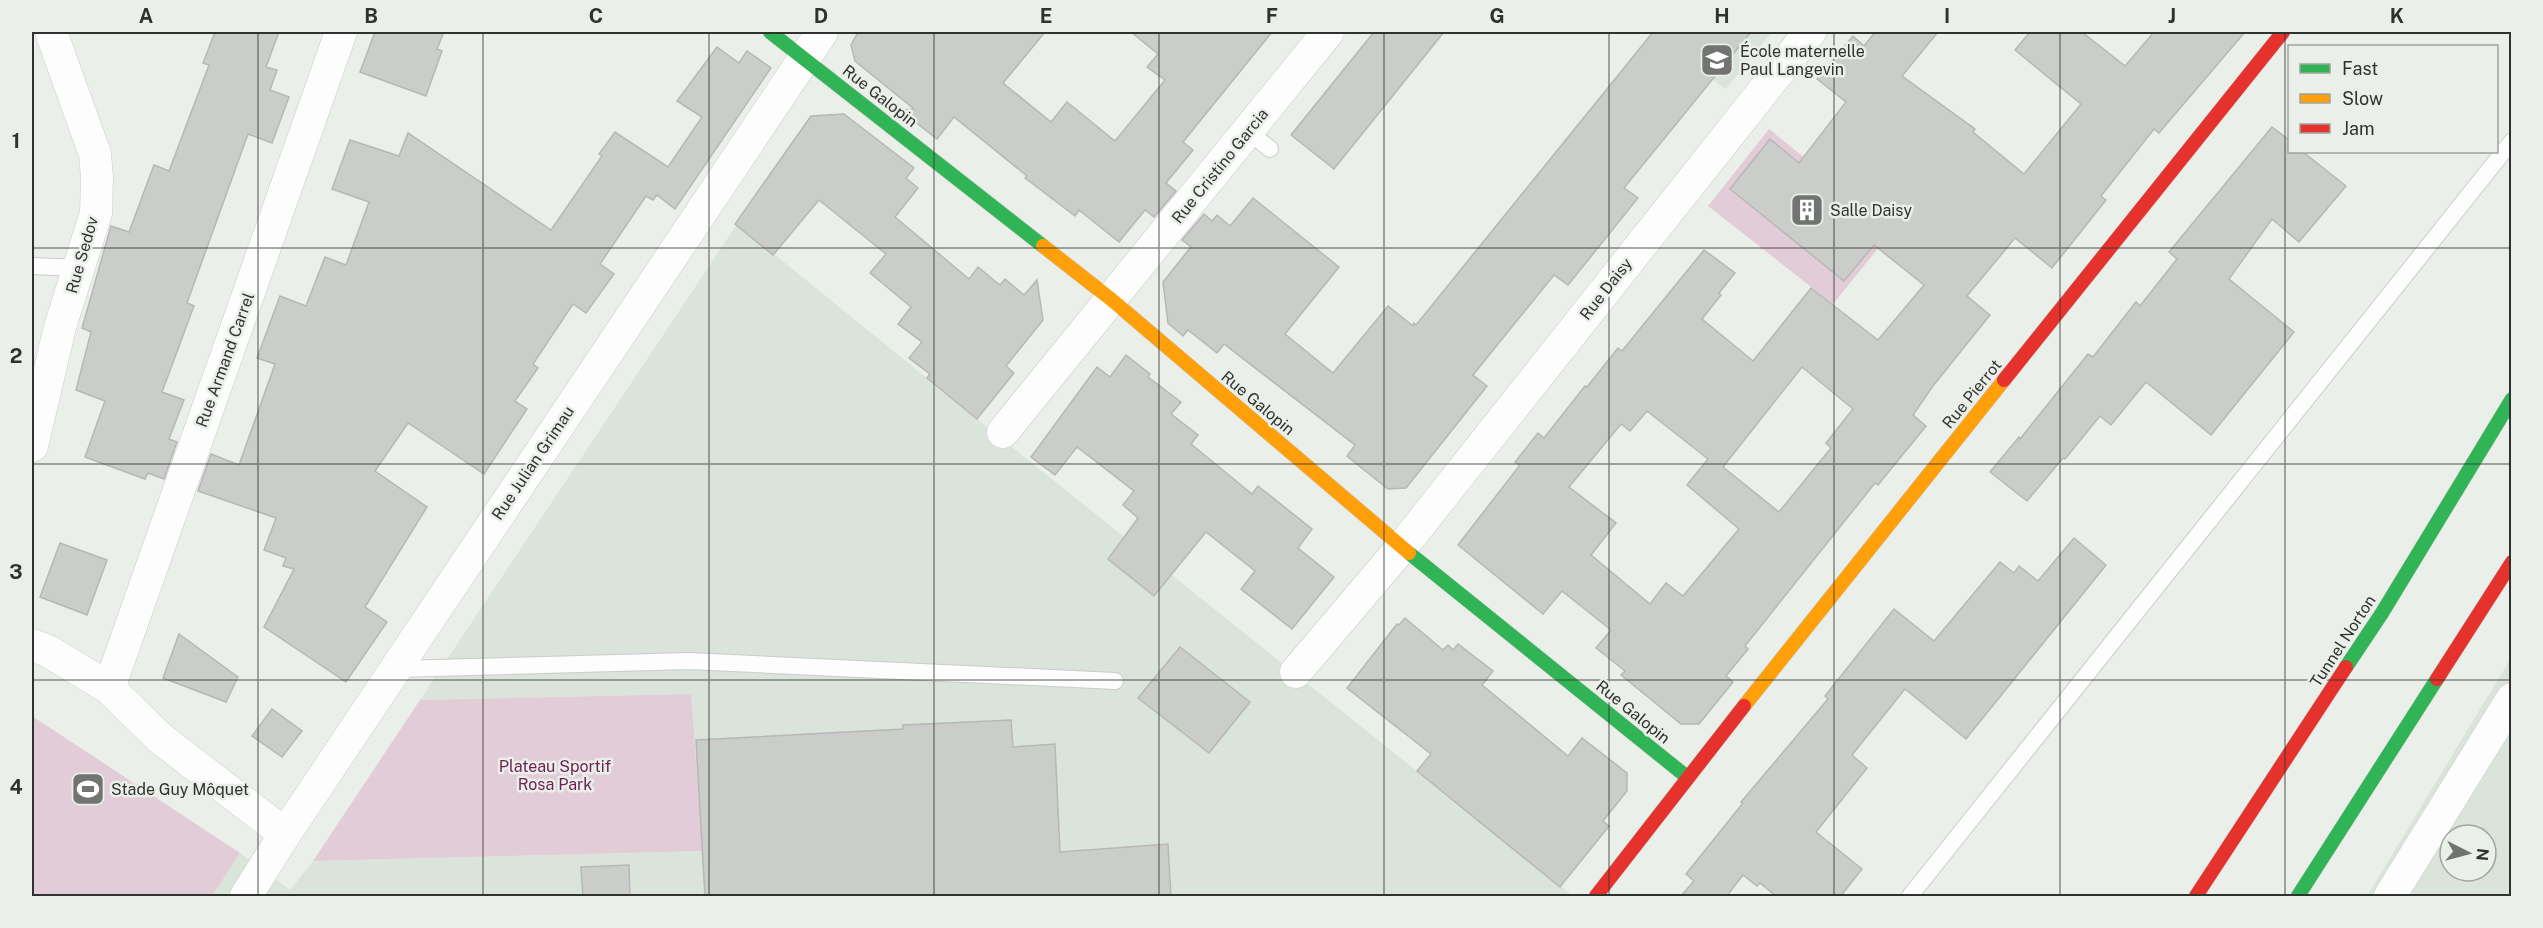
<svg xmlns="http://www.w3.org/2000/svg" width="2543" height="928" font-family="'Public Sans',sans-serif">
<rect width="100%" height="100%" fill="#ebefea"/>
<g fill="#dbe4db" fill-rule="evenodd">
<polygon points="1647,32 1772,32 1726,89"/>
<polygon points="737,224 1023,456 1573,896 212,896 240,853 290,890 313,861 703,851 691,694 420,700"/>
<path d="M2511,658V896H2367ZM2450,835H2486V871H2450Z"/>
</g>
<g fill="#e2ccd7">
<polygon points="1769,129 1893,230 1833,304 1708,206"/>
<polygon points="691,694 703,851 313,861 420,700"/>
<polygon points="32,716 240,853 212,896 32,896"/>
</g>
<g fill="#cacdca" stroke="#b6b8b5" stroke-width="1.5" fill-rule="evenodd">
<polygon points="215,32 279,32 266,67 277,70 270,90 289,97 272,143 248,134 187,303 194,306 162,392 184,400 169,439 177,442 164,479 148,473 145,479 85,457 105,401 76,390 91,332 82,328 111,226 129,232 154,165 169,171 209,65 203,63"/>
<polygon points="375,32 444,32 437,49 442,51 426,96 360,72"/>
<polygon points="858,32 1045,32 1003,83 1051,122 1067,102 1115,141 1165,80 1147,67 1158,54 1131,32 1272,32 1183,142 1193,150 1166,183 1176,191 1154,217 1145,210 1119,242 1079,210 1075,216 1025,178 1027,176 954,117 937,139 900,110 914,109 855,61 851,45"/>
<polygon points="1374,32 1444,32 1334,169 1291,135"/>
<polygon points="1653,32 1751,32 1624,188 1638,198 1568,285 1554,275 1473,375 1487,386 1406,488 1388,489 1347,456 1355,445 1224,344 1217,353 1188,330 1183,336 1168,323 1163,282 1191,247 1182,240 1204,214 1212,221 1217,215 1230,226 1253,198 1339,267 1285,334 1333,373 1388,306 1413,326 1414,323 1416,325"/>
<path d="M1875,32H1938L1902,76L1975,129L1973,132L2024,174L2081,104L2015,50L2030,32H2082L2125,66L2154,32H2245L2159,133L2154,129L2101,196L2106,200L2052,268L2015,238L1967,296L1990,315L1933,386L1913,415L1926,426L1878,485L1875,483L1745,646L1748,649L1726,676L1733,682L1699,724H1681L1621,675L1625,671L1596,648L1611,630L1562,591L1543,614L1458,545L1520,465L1515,462L1538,433L1544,438L1585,386L1587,387L1618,348L1622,351L1704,250L1735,273L1719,293L1721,295L1702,319L1753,361L1811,288L1878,340L1924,285L1874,245L1844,281L1730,189L1770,139L1799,163L1846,102L1817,79L1853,36L1864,46ZM1802,367L1853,409L1826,443L1831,448L1779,512L1723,467ZM1647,411L1708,459L1687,485L1739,529L1683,596L1666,583L1650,604L1591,555L1616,523L1569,487L1621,424L1630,431Z"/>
<polygon points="717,47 739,63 747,51 771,68 675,209 657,195 653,200 646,196 600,264 614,274 586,313 573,304 533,364 538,368 515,401 527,409 484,474 408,423 375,471 427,507 365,607 387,622 346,682 264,627 294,569 283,566 286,558 264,550 276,518 198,491 211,454 239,465 275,364 257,358 280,296 306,306 325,257 346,265 369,202 332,189 350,140 399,156 408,133 551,230 602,156 599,154 615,132 668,167 702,117 677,101"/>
<polygon points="844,114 914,168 906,178 918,188 895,217 969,279 978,267 1000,285 1005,279 1024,295 1037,280 1043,320 1006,366 1014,373 977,419 927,378 930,374 909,358 922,342 898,324 911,307 870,273 886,254 819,200 773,255 735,224 811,116"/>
<polygon points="2272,127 2289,140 2289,152 2303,152 2346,186 2299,242 2272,219 2229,279 2294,332 2211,435 2146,382 2111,425 2100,416 2065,459 2063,458 2027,501 1990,472 2019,437 2020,439 2088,354 2093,357 2136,302 2140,306 2177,259 2169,252"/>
<polygon points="1126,355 1150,374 1148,377 1181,402 1171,414 1198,435 1191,444 1252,494 1258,486 1312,529 1298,548 1334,577 1292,629 1241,589 1255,571 1206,532 1154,596 1108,559 1138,518 1123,505 1134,491 1077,447 1055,475 1031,457 1097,367 1110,377"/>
<polygon points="2074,538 2106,565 1966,739 1905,689 1852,755 1867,768 1816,832 1862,869 1840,897 1777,897 1760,883 1757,886 1743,875 1726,897 1680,897 1694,881 1686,874 1743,803 1741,802 1828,699 1825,696 1894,609 1934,641 2000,562 2014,573 2019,566 2038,581"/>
<polygon points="60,543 107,560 87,615 40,597"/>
<polygon points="1405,618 1443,650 1448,645 1453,650 1458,644 1493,671 1482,685 1568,756 1582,738 1627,773 1627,791 1603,821 1609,826 1560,887 1417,771 1431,754 1347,688 1397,624 1399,625"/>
<polygon points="179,634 238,677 226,702 163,678"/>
<polygon points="1180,647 1250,702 1209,753 1138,698"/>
<polygon points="272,709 302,731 282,757 252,736"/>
<polygon points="1011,720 1013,747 1055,744 1060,852 1168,844 1171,897 705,897 696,740 903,729 903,725"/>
<polygon points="629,865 630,897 583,897 581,867"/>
</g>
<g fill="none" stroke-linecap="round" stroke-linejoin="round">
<g stroke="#caccc9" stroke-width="18">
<g id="lane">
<polyline points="1248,131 1270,149"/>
<polyline points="32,266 80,268"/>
<polyline points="396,669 689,661 1115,681"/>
<polyline points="1910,896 2512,141"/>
</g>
</g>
<g stroke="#caccc9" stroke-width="33">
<g id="street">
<polyline points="1003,432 1328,32"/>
<polyline points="32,446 60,327 96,213 97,178 95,154 51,32"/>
<polyline points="32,645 48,651 109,688 161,739 285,834"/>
<polyline points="1296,672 1402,547 1810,32"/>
<polyline points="109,688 341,32"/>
<polyline points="246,896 285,834 822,32"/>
<polyline points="2390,896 2512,699"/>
</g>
</g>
<g stroke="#caccc9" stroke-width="15">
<g id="fast">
<polyline points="770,32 1043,246"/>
<polyline points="1409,553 1687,777"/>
<polyline points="2346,667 2382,613 2512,399"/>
<polyline points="2298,896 2437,679"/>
</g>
</g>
<g stroke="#caccc9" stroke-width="15">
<g id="slow">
<polyline points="1043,246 1112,300 1409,553"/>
<polyline points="1744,706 2004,380"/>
</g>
</g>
<g stroke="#caccc9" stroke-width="15">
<g id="jam">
<polyline points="2004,380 2283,32"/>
<polyline points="2437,679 2512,562"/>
<polyline points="1596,896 1744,706"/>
<polyline points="2196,896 2346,667"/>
</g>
</g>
<use href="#lane" stroke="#fcfdfc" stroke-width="16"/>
<use href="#street" stroke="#fcfdfc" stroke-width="32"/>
<use href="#fast" stroke="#30b455" stroke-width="14"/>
<use href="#slow" stroke="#ff9f0a" stroke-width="14"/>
<use href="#jam" stroke="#e5322d" stroke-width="14"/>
</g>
<path fill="none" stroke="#303230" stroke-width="1.5" stroke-opacity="0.55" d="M258,32V896M483,32V896M709,32V896M934,32V896M1159,32V896M1384,32V896M1609,32V896M1834,32V896M2060,32V896M2285,32V896M32,248H2512M32,464H2512M32,680H2512"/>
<defs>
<g id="school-square" transform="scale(1.725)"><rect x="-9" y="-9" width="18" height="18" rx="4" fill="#717471" stroke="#eaf0e9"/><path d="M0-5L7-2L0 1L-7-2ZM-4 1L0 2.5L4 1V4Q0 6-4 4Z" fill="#fff"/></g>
<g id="building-square" transform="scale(1.725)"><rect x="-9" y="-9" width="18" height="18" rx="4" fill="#717471" stroke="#eaf0e9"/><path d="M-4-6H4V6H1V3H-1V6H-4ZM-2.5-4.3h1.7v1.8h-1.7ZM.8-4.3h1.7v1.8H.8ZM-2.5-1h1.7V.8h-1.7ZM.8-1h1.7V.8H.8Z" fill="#fff"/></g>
<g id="stadium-square" transform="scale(1.725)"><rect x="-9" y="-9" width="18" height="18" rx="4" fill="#717471" stroke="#eaf0e9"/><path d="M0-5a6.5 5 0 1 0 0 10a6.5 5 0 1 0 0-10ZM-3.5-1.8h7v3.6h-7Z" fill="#fff"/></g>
</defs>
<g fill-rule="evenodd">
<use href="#school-square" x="1717" y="60"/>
<use href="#building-square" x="1807" y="210"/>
<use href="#stadium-square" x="88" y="789"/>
</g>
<g text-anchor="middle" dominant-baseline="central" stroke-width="5" stroke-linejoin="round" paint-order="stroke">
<g font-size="16" fill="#303230" stroke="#eaf0e9" text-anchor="start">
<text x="1740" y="51">École maternelle<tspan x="1740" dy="18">Paul Langevin</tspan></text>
<text x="1830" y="210">Salle Daisy</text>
<text x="111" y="789">Stade Guy Môquet</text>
</g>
<g font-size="16" fill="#303230" stroke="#eaf0e9">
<text transform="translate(880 96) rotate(38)">Rue Galopin</text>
<text transform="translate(1220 166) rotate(-51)">Rue Cristino Garcia</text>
<text transform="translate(82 255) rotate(-74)">Rue Sedov</text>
<text transform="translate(1606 289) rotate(-52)">Rue Daisy</text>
<text transform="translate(225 360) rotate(-70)">Rue Armand Carrel</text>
<text transform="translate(1972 394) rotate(-51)">Rue Pierrot</text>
<text transform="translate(1258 403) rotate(40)">Rue Galopin</text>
<text transform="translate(533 463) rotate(-56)">Rue Julian Grimau</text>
<text transform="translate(2343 641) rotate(-57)">Tunnel Norton</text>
<text transform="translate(1633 712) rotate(39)">Rue Galopin</text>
</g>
<g font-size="16" fill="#6d1f51" stroke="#eaf0e9">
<text x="555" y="766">Plateau Sportif<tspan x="555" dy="18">Rosa Park</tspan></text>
</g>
</g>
<rect width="2543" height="928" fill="none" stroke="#eaf0e9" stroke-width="66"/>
<rect x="2288" y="45" width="210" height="108" fill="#eaf0e9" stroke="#a0a49f" stroke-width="1.5"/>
<rect x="2300" y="64" width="30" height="9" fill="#30b455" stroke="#a0a49f" stroke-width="1.5"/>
<text x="2342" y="75" font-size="18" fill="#303230">Fast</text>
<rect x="2300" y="94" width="30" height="9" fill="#ff9f0a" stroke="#a0a49f" stroke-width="1.5"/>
<text x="2342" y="105" font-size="18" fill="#303230">Slow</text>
<rect x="2300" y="124" width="30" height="9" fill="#e5322d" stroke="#a0a49f" stroke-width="1.5"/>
<text x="2342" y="135" font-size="18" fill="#303230">Jam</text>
<g transform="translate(2468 853) rotate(96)"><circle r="28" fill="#eaf0e9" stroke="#a0a49f" stroke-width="1.5"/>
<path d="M0-4.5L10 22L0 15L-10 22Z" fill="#717471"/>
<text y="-9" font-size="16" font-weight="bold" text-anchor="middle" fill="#303230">N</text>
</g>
<rect x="33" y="33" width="2477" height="862" fill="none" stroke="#303230" stroke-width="2"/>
<g font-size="20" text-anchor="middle" font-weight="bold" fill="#303230">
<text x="146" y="23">A</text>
<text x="371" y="23">B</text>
<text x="596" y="23">C</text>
<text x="821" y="23">D</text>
<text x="1046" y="23">E</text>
<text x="1272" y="23">F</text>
<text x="1497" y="23">G</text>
<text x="1722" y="23">H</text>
<text x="1947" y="23">I</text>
<text x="2172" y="23">J</text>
<text x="2397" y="23">K</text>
<text x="16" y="148">1</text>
<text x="16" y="363">2</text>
<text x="16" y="579">3</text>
<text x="16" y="794">4</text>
</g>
</svg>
